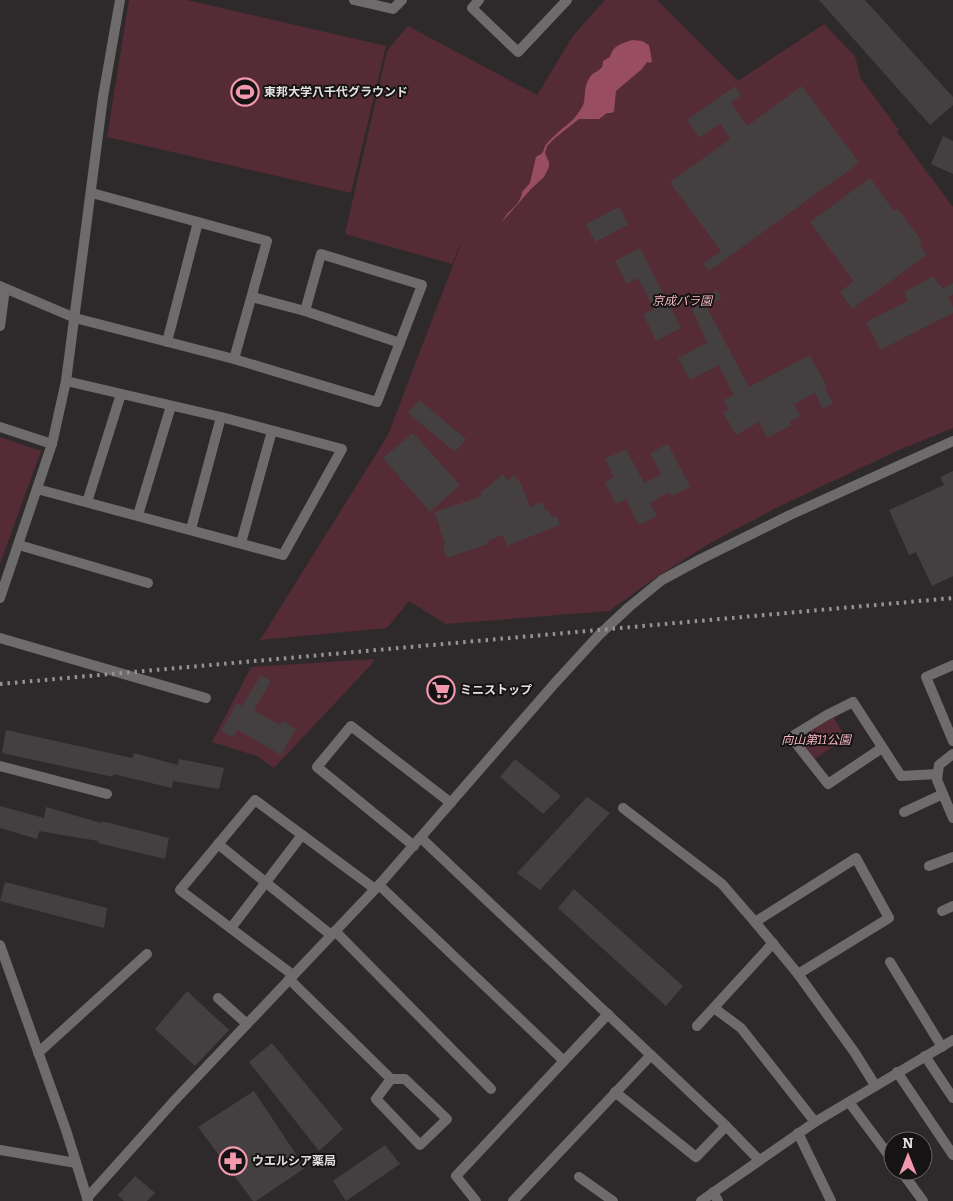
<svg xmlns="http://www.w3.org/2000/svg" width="953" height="1201" font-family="Bitter,'Noto Sans JP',serif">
<rect width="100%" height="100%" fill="#2e2a2b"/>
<g fill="#552b35">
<polygon points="129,0 187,0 386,46 351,193 107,137"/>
<polygon points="605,0 657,0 738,81 824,24 855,56 861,79 899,130 897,132 953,207 953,428 899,450 778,507 712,542 658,576 609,611 446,624 409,601 387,628 260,640 388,435 466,231 452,264 345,234 387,51 408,26 537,95 573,36"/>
<polygon points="0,437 41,451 0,564"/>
<polygon points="375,659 369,667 274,768 257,756 212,742 251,667"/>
<polygon points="831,713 846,738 810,762 791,737"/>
</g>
<path fill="#984d60" d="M632,40L642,41L649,45L652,61L650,63L647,62L642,69L616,91L614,111L612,113H607L599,119H579L555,138L547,146L545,153L549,162V167L544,177L531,189L502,222L507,214L517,204L521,197L522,192L530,183L536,157C538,155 541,155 542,153C544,151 544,148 545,146C547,143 550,140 553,137C565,125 574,122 582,107C587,100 582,89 590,77C595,70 603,72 603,61L610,57C612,46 622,43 632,40Z"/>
<g fill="#444041">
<polygon points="819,0 865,0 953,97 953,105 930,125"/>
<polygon points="735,86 741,95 731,102 747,126 802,86 859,163 709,271 703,264 721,251 670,182 730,139 720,124 699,138 687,120"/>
<polygon points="943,136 953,141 953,174 931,164"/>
<polygon points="870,178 894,211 898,209 922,242 919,244 927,255 852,309 840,292 854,281 810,222"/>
<polygon points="619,207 628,225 595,242 586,224"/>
<polygon points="640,248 681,328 656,341 643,314 654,309 638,278 627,284 615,261"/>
<polygon points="934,276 939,286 941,285 943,288 953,283 953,294 948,297 953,307 953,313 880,350 866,322 908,301 904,292"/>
<polygon points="716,290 722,297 709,307 703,300"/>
<polygon points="704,302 749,387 810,355 827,387 825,388 833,403 823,409 815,393 794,404 800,416 790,422 792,425 767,438 759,422 736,435 723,412 728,410 724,400 734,395 719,365 690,380 678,358 707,343 692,309"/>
<polygon points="419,400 466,439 455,452 408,413"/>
<polygon points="413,433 460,485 430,512 383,458"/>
<polygon points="668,444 690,487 672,496 670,492 650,503 657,516 639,525 626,499 616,504 605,482 614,477 605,459 626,449 644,483 661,474 650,453"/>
<polygon points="953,471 953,576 932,586 916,552 909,555 889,510 944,485 940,477"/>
<polygon points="503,474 508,481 514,475 520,482 530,507 542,502 546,511 549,509 552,518 557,516 560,525 507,546 503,535 487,541 488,544 447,558 443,546 445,545 435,512 482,496 480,493"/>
<polygon points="261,675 271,681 254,710 280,725 283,721 296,729 281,755 238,730 233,738 221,731 237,703 242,706"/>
<polygon points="6,730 132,758 134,753 178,765 179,759 224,768 219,789 173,781 172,788 113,774 113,777 2,753"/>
<polygon points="515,759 561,796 543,814 500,777"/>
<polygon points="587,797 610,813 540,890 517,873"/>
<polygon points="0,806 44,818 46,807 101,823 102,821 169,838 165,859 98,843 98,841 39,831 37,839 0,828"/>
<polygon points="5,882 107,908 104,928 0,901"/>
<polygon points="574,889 683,986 666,1006 558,908"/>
<polygon points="187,991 229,1030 195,1066 155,1029"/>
<polygon points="272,1043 343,1129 319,1151 249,1062"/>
<polygon points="254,1091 305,1168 256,1201 253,1201 198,1127"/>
<polygon points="385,1145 400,1164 346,1201 333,1181"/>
<polygon points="135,1176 155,1193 147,1201 124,1201 118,1195"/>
</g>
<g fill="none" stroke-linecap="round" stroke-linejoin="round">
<g stroke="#6d6b6b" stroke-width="10">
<polyline points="354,0 393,9 402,0"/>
<polyline points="479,0 472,8 518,52 567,0"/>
<polyline points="92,193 267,241 234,359"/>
<polyline points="0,286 75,318 234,359 377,402 422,285 321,254 305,311"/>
<polyline points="252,297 305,311 400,343"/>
<polyline points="0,326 5,289"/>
<polyline points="167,342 198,222"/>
<polyline points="0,427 52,444"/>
<polyline points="37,489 283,555 342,449 221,417 66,381"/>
<polyline points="87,502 121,394"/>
<polyline points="138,515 171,406"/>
<polyline points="191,529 221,417"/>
<polyline points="241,543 272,431"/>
<polyline points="19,545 148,583"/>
<polyline points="0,638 206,698"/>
<polyline points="953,665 926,677 953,741"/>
<polyline points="882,748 828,784 791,737 827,715 853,702 901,776 937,774"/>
<polyline points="953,754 939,765 937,780 953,818"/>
<polyline points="0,766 107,794"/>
<polyline points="623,808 722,884 755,922 798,974 855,1053 875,1085"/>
<polyline points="904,812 943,794"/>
<polyline points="421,838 726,1126 759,1160"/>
<polyline points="218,844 331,935"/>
<polyline points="414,846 317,767 351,726 451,803"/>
<polyline points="929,866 953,857"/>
<polyline points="379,885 563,1060"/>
<polyline points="942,911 953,906"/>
<polyline points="755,922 856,858 889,918 798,974"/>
<polyline points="231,928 302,835"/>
<polyline points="335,931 491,1089"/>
<polyline points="890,962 942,1047"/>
<polyline points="293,975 180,890 255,800 375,889"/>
<polyline points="289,979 391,1079 405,1079 447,1119 420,1145 376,1099 391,1079"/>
<polyline points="218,998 247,1024"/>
<polyline points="714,1008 741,1028 815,1122"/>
<polyline points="697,1026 773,943"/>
<polyline points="38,1053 147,954"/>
<polyline points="925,1056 953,1098"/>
<polyline points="897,1072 953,1155"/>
<polyline points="615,1092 696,1157 726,1126"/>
<polyline points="849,1102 893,1161"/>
<polyline points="798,1133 831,1201"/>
<polyline points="0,1150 76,1163"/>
<polyline points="901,1171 923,1201"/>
<polyline points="579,1177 613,1201"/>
<polyline points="713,1192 718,1201"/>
<polyline points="476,1201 456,1176 608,1014"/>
<polyline points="513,1201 651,1055"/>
<polyline points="701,1201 815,1122 953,1040"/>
</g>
<g stroke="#6d6b6b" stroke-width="10">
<polyline points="0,598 52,444 66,381 103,97 120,0"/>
<polyline points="0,945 66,1130 88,1201"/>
<polyline points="87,1198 174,1101 379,885 555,683 599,635 629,607 662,580 699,560 790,515 953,441"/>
</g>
<polyline stroke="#969394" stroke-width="4" stroke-dasharray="2.5 5" stroke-linecap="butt" points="0,684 953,598"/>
</g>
<defs>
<g id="stadium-ring" transform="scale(1.4375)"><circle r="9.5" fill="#151314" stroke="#f29aad" stroke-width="1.5"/><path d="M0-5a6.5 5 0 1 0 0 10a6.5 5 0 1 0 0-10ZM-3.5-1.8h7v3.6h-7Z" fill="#f29aad"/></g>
<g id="supermarket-ring" transform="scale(1.4375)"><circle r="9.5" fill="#151314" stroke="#f29aad" stroke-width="1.5"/><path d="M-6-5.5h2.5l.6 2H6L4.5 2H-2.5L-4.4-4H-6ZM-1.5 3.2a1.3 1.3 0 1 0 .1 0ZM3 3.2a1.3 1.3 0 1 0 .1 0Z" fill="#f29aad"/></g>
<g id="pharmacy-ring" transform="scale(1.4375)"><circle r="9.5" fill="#151314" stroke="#f29aad" stroke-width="1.5"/><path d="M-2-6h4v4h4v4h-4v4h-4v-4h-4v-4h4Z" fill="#f29aad"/></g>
</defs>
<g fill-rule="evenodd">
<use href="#stadium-ring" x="245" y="92"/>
<use href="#supermarket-ring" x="441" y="690"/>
<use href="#pharmacy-ring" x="233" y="1161"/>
</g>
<g text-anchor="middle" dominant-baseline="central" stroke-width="4" stroke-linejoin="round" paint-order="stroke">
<g font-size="12" font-weight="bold" fill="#e2e0e0" stroke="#151314" text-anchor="start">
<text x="264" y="92">東邦大学八千代グラウンド</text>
<text x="460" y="690">ミニストップ</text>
<text x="252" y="1161">ウエルシア薬局</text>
</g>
<g font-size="12" font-style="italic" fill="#fcb9c6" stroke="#151314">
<text x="682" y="301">京成バラ園</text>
<text x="816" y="740">向山第11公園</text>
</g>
</g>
<g transform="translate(908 1156)"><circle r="24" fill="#151314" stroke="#676566"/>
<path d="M0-4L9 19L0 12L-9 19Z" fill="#f29aad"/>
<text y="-8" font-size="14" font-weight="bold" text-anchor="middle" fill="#e2e0e0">N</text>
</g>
</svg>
